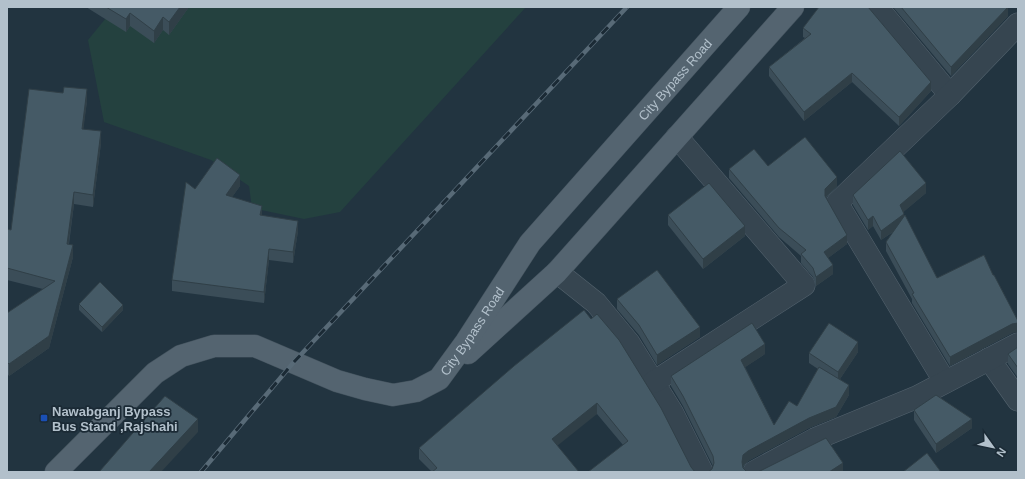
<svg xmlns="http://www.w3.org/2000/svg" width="1025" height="479" font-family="Helvetica,sans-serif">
<rect width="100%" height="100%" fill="#223440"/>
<polygon fill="#24413f" points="115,7 526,7 340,212 304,219 252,208 249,186 211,160 104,122 88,40"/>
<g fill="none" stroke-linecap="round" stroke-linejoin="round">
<g stroke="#54636e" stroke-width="23">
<g id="minor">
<polyline points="877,7 950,95"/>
<polyline points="557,272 596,303 629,343 672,412 702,472"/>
<polyline points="989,359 1018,400"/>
<polyline points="654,382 804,285 677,137"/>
<polyline points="945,382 837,203 950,95 1018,24"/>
<polyline points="754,472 815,439 917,397 1018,344"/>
</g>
</g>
<g stroke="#42515c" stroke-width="23">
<g id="primary">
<polyline points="468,353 557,272 793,7"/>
<path id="s1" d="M56,472L155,373L181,356L214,346H255L337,381L365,389L393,395L416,391L439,379L466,342L530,243L739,7"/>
</g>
</g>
<use href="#minor" stroke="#364550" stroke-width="22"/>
<use href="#primary" stroke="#546470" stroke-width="22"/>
<g stroke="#586a77" stroke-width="4.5">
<polyline id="rail" points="201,472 293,363 627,7"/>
</g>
<use href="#rail" stroke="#1b2a35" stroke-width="3" stroke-dasharray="9" stroke-linecap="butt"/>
</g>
<g fill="#3b4d58">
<polygon points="83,7 189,7 169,35 163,30 154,43 130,26 126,32 86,7"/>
<polygon points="893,7 1008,7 1008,16 951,76"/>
<polygon points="803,28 931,91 899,126 852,82 804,121 769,76 769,67 805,38 803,37"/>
<polygon points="87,101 83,129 101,143 93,207 74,204 69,244 73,257 49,348 9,376 7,373 7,313 43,289 7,280 7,229 11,230"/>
<polygon points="1018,104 1018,116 1017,115 1017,105"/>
<polygon points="768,166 837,186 826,198 847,244 828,258 833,274 816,286 813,277 801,263 801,256 779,237 729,178 729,169"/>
<polygon points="240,186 232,197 262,215 298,231 293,263 269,260 264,303 172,291 172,280 195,189"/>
<polygon points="926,193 903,212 904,215 937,278 1012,333 950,366 912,303 912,299 886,251 886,242 893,232 881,240 873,226 868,230 853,205 853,195"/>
<polygon points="668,215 745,236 703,269 668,225"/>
<polygon points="617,299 700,337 657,365 639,335 617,309"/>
<polygon points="79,304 123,310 102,332 79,310"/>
<polygon points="584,310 691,467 623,445 597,414 432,472 419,459 419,448"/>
<polygon points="1018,347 1018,378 1008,364 1008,354"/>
<polygon points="858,352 840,379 849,395 836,417 809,428 748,461 743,467 712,469 713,466 683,406 671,386 671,376 765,354 745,367 774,425 797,406 818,369 809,363 809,353"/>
<polygon points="914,410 972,428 936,453 914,420"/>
</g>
<g fill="#303f47">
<polygon points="180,7 189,7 169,35 169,22"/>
<polygon points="1008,7 1008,16 951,76 951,67"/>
<polygon points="130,13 130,26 126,32 126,19"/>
<polygon points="163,17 163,30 154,43 154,31"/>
<polygon points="852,73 852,82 804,121 804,112"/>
<polygon points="931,82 931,91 899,126 899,117"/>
<polygon points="87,89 87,101 82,141 82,129"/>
<polygon points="101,131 101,143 93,207 93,195"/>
<polygon points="240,175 240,186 226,206 226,195"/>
<polygon points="837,177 837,186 825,198 825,189"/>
<polygon points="926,183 926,193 900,215 900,205"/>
<polygon points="74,192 74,204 67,255 67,244"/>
<polygon points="262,206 262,217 260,215"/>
<polygon points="904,214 904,224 881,240 881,231"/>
<polygon points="873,216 873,226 868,230 868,220"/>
<polygon points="298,221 298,231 293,263 293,252"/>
<polygon points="745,226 745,236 703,269 703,259"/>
<polygon points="847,235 847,244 824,261 824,252"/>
<polygon points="73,245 73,257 49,348 9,376 9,364 49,336"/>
<polygon points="269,249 269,260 264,303 264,292"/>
<polygon points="833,265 833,274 816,286 816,277"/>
<polygon points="123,305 123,310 102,332 102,327"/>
<polygon points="1018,323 1018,332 1012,333 950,366 950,357 1012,324"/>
<polygon points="700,327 700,337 657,365 657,355"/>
<polygon points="858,342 858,352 838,382 838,372"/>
<polygon points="765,344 765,354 741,370 741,360"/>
<polygon points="849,385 849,395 836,417 809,428 748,461 743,466 742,472 742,462 743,455 748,451"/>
<polygon points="597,403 597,414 552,450 552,439"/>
<polygon points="198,419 198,432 161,472 149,472"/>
<polygon points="972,419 972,428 936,453 936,444"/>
<polygon points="843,463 843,472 829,472"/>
</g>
<g fill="#455a66" stroke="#303f47">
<polygon points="106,7 180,7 169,22 163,17 154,31 130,13 126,19"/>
<polygon points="819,7 868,7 931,82 899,117 852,73 804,112 769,67 811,34 803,28"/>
<polygon points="901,7 1008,7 951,67"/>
<polygon points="64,87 87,89 82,129 101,131 93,195 74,192 67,244 73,245 49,336 9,364 7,362 7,313 55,281 7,268 7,229 11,230 29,89 63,93"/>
<polygon points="805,137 837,177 825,189 825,196 847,235 824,252 833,265 816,277 813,268 801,254 806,250 779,228 729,169 754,149 768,166"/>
<polygon points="900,151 926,183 900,205 904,214 881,231 873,216 868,220 853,195"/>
<polygon points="217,158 240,175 226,195 262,206 260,215 298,221 293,252 269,249 264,292 172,280 186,182 195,189"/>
<polygon points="709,183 745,226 703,259 668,215"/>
<polygon points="905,215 937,278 984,255 993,275 994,275 1018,321 1018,323 1012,324 950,357 912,294 914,293 886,242"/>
<polygon points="657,270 700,327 657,355 639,325 617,299"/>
<polygon points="100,282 123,305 102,327 79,304"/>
<polygon points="584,310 591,319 597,314 619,340 661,408 691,467 695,472 588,472 628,441 597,403 552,439 579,472 432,472 437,468 419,448 514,366"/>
<polygon points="752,323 765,344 741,360 774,425 789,401 797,406 819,367 849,385 836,407 809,418 748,451 743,455 742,462 743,468 747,472 708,472 712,469 714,463 713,456 683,396 671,376"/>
<polygon points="829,323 858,342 838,372 809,353"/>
<polygon points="1018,347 1018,368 1008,354"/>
<polygon points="936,395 972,419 936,444 914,410"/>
<polygon points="165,396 198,419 149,472 99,472"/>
<polygon points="826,438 843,463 829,472 758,472"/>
<polygon points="927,453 941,472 903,472"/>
</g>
<rect fill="#1a4fb4" stroke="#1b2a35" stroke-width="1.5" x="40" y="414" width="8" height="8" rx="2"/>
<g text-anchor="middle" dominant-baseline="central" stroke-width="3.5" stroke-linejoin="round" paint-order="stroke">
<g font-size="13" fill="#b2c0cb" stroke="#1b2a35">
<text stroke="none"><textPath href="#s1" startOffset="825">City Bypass Road</textPath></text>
<text stroke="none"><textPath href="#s1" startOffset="501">City Bypass Road</textPath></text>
</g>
<g font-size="13" font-weight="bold" fill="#b2c0cb" stroke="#1b2a35" text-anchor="start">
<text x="52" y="411">Nawabganj Bypass<tspan x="52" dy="15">Bus Stand ,Rajshahi</tspan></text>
</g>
</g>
<rect width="1025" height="479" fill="none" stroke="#b2c0cb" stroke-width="16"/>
<g transform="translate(993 447) rotate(123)" stroke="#1b2a35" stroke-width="3" paint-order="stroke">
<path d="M0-3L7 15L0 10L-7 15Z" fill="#b2c0cb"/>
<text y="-6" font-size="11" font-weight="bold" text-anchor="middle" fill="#b2c0cb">N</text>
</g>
</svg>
